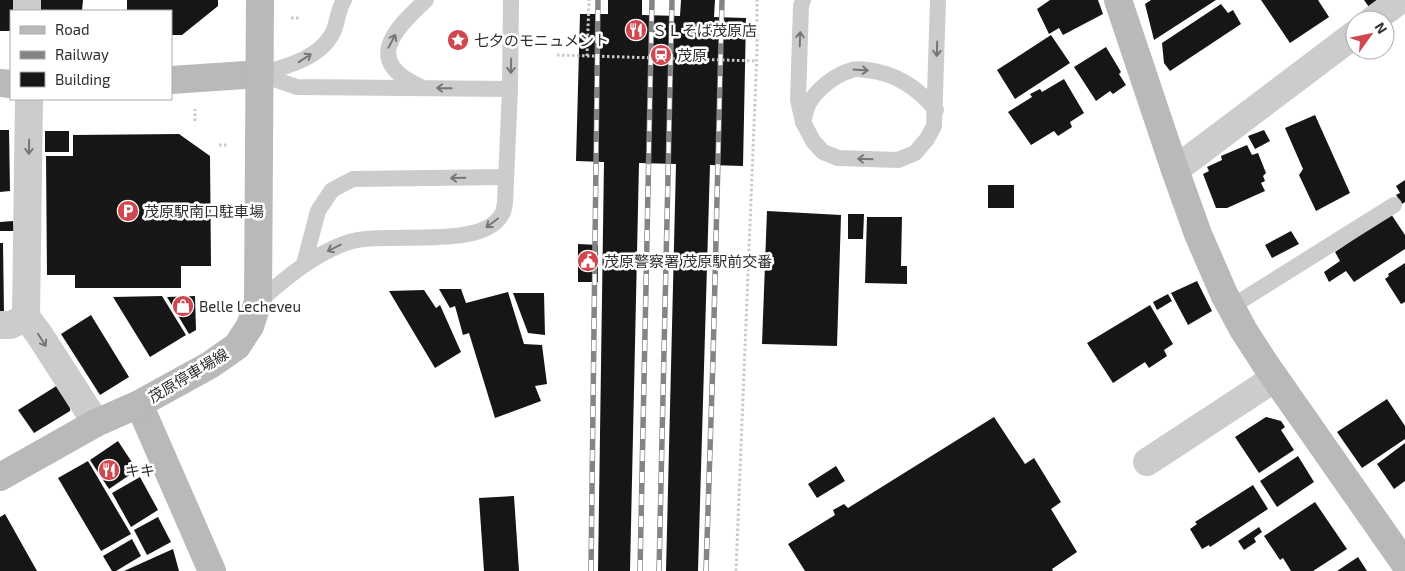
<svg xmlns="http://www.w3.org/2000/svg" width="1405" height="571" font-family="'Exo 2','Noto Sans JP',sans-serif">
<rect width="100%" height="100%" fill="#fff"/>
<g fill="#161616">
<polygon points="0,0 16,0 16,11 11,11 11,31 0,31"/>
<polygon points="40,0 83,0 82,11 39,11"/>
<polygon points="127,0 218,0 218,6 182,35 171,35 171,11 127,11"/>
<polygon points="608,0 642,0 642,15 680,16 681,0 715,0 714,17 746,18 743,166 710,165 698,571 666,571 676,164 639,163 630,571 598,571 604,162 576,161 580,14 608,14"/>
<polygon points="1050,0 1098,0 1103,14 1063,35 1059,28 1049,34 1037,9"/>
<polygon points="1151,0 1216,0 1154,40 1145,4"/>
<polygon points="1261,0 1318,0 1329,17 1290,43"/>
<polygon points="1364,0 1378,0 1369,7"/>
<polygon points="1221,4 1228,13 1233,10 1241,24 1170,71 1164,63 1162,43"/>
<polygon points="1051,35 1070,63 1015,99 997,70"/>
<polygon points="1106,47 1121,72 1119,74 1126,85 1113,94 1110,91 1096,101 1074,67"/>
<polygon points="1064,79 1084,113 1070,122 1072,127 1058,136 1054,131 1031,145 1008,112 1032,97 1030,94 1040,89 1042,92"/>
<polygon points="1315,115 1350,193 1316,211 1299,175 1303,169 1285,128"/>
<polygon points="0,130 9,130 10,191 0,192"/>
<polygon points="1264,130 1270,141 1255,149 1248,136"/>
<rect x="45" y="131" width="24" height="21"/>
<polygon points="179,134 210,156 211,266 181,266 181,288 75,288 75,275 47,275 46,156 73,156 73,135"/>
<polygon points="1247,145 1252,155 1258,153 1266,173 1263,176 1265,181 1261,183 1265,191 1227,208 1216,208 1203,174 1209,171 1207,167 1222,160 1221,156"/>
<polygon points="1405,180 1405,202 1402,204 1396,195 1400,193 1396,186"/>
<rect x="988" y="185" width="26" height="23"/>
<polygon points="767,211 841,215 837,346 762,344"/>
<polygon points="848,214 864,214 863,239 848,239"/>
<polygon points="1391,214 1405,235 1405,249 1354,282 1346,271 1329,282 1324,272 1340,261 1335,252"/>
<polygon points="867,217 902,217 901,266 907,266 907,284 865,283"/>
<polygon points="13,221 14,231 0,231 0,222"/>
<polygon points="1291,231 1299,244 1272,258 1265,245"/>
<polygon points="0,243 3,243 4,314 0,314"/>
<polygon points="578,244 598,245 598,282 578,282"/>
<polygon points="1405,263 1405,302 1401,304 1385,279 1389,276 1388,274"/>
<polygon points="1197,281 1212,311 1188,325 1171,293"/>
<polygon points="439,289 461,289 466,303 508,292 524,344 542,345 547,384 535,386 541,401 495,418 469,333 463,335 455,306 450,308"/>
<polygon points="424,290 436,308 440,305 461,352 435,368 389,291"/>
<polygon points="513,293 544,293 545,335 528,333"/>
<polygon points="1168,294 1172,301 1157,310 1153,302"/>
<polygon points="162,296 186,335 150,357 113,297"/>
<polygon points="195,296 196,330 189,334 167,297"/>
<polygon points="1150,305 1173,344 1164,350 1167,356 1149,368 1145,362 1113,383 1087,343"/>
<polygon points="91,315 129,377 100,395 61,334"/>
<polygon points="58,385 70,403 70,411 34,433 18,410"/>
<polygon points="1387,399 1405,426 1405,439 1362,468 1337,432"/>
<polygon points="994,417 1025,464 1034,458 1061,502 1051,509 1077,552 1052,569 1053,571 805,571 788,544 835,515 833,510 844,504 848,508"/>
<polygon points="1266,417 1281,421 1285,427 1281,430 1294,450 1259,473 1235,437"/>
<polygon points="118,441 137,470 109,489 90,460"/>
<polygon points="1405,443 1405,481 1394,489 1377,464"/>
<polygon points="1298,456 1314,482 1277,507 1260,481"/>
<polygon points="88,461 131,534 101,551 58,478"/>
<polygon points="836,466 845,481 817,498 808,484"/>
<polygon points="140,477 158,510 131,527 112,493"/>
<polygon points="1253,485 1268,509 1210,547 1209,545 1202,549 1190,529 1197,524 1195,522"/>
<polygon points="514,496 519,571 484,571 479,498"/>
<polygon points="1315,502 1347,549 1313,571 1291,571 1283,558 1280,560 1264,536"/>
<polygon points="5,514 37,571 0,571 0,517"/>
<polygon points="158,517 171,542 147,555 134,530"/>
<polygon points="1259,527 1262,532 1254,538 1256,542 1244,550 1238,541"/>
<polygon points="132,539 141,556 116,571 112,571 103,556"/>
<polygon points="173,549 179,571 124,571"/>
<polygon points="1358,557 1367,571 1337,571"/>
</g>
<g fill="none" stroke-linecap="round" stroke-linejoin="round">
<g stroke="#c9c9c9" stroke-width="3" stroke-dasharray="2.5 2.5" stroke-linecap="butt">
<polyline points="291,18 300,18"/>
<polyline points="557,55 757,61"/>
<polyline points="587,56 589,0"/>
<polyline points="195,121 195,109"/>
<polyline points="219,145 229,145"/>
<polyline points="736,571 757,51 757,0"/>
</g>
<g stroke="#ccc" stroke-width="16">
<polyline points="803,0 801,6 798,100 803,122 813,141 823,152 838,158 898,160 915,153 927,139 934,126 938,0"/>
<polyline points="259,74 297,87 510,89"/>
<path d="M259,74C286,67 322,58 334,30C338,20 338,9 344,0"/>
<path d="M421,87C363,61 393,31 426,0"/>
<path d="M803,122C805,116 806,109 809,103C817,89 836,74 852,70C856,68 862,70 867,70C896,73 918,88 936,110"/>
<polyline points="304,264 318,211 332,190 353,179 506,177"/>
<path d="M258,302C285,279 312,255 346,243C383,229 482,252 502,214C504,212 504,207 505,203L510,89L511,0"/>
<polyline points="1231,307 1394,205"/>
</g>
<g stroke="#ccc" stroke-width="28">
<polyline points="27,11 27,0"/>
<polyline points="1373,20 1400,0"/>
<polyline points="29,99 26,317 39,334 96,423"/>
<polyline points="1175,170 1355,34"/>
<polyline points="0,325 11,325 26,317"/>
<polyline points="1147,462 1275,378"/>
</g>
<g stroke="#b9b9b9" stroke-width="28">
<polyline points="1118,0 1175,170 1198,234 1224,294 1244,331 1266,365 1405,564"/>
<polyline points="171,80 259,74"/>
<polyline points="0,83 11,84"/>
<polyline points="139,404 212,571"/>
<polyline points="0,477 96,423 139,404 210,365 237,346 250,326 258,302 260,0"/>
</g>
<g stroke="#848484" stroke-width="5.5">
<g id="rail">
<polyline points="591,571 598,0"/>
<polyline points="640,571 652,0"/>
<polyline points="659,571 672,0"/>
<polyline points="706,571 713,359 722,0"/>
</g>
</g>
<use href="#rail" stroke="#fff" stroke-width="4" stroke-dasharray="11" stroke-linecap="butt"/>
</g>
<defs><path id="oneway-shaft" d="M-6 0H5M1.5-3L5.5 0L1.5 3" fill="none" stroke-width="1.6" stroke-linecap="round" stroke-linejoin="round" transform="scale(1.25)"/></defs>
<g stroke="#767676">
<use href="#oneway-shaft" transform="translate(800 39) rotate(-88)"/>
<use href="#oneway-shaft" transform="translate(392 41) rotate(-62)"/>
<use href="#oneway-shaft" transform="translate(937 49) rotate(91)"/>
<use href="#oneway-shaft" transform="translate(305 58) rotate(-33)"/>
<use href="#oneway-shaft" transform="translate(511 66) rotate(91)"/>
<use href="#oneway-shaft" transform="translate(861 70) rotate(4)"/>
<use href="#oneway-shaft" transform="translate(444 88) rotate(-179)"/>
<use href="#oneway-shaft" transform="translate(29 147) rotate(91)"/>
<use href="#oneway-shaft" transform="translate(865 159) rotate(-178)"/>
<use href="#oneway-shaft" transform="translate(458 178) rotate(179)"/>
<use href="#oneway-shaft" transform="translate(492 223) rotate(143)"/>
<use href="#oneway-shaft" transform="translate(334 248) rotate(153)"/>
<use href="#oneway-shaft" transform="translate(42 340) rotate(57)"/>
</g>
<defs>
<g id="restaurant-disc" transform="scale(1.125)"><circle r="9.5" fill="#d04750" stroke="#fff"/><path d="M-5-6h1v4h1v-4h1v4h1v-4h1v5L-1.5 .5V6h-2V.5L-5-1ZM5-6V6H3V1.5H1.5Q1.5-4 5-6Z" fill="#fff"/></g>
<g id="sight-disc" transform="scale(1.125)"><circle r="9.5" fill="#d04750" stroke="#fff"/><path d="M0-6L1.8-2.2L6-1.7L2.9 1.2L3.7 5.4L0 3.3L-3.7 5.4L-2.9 1.2L-6-1.7L-1.8-2.2Z" fill="#fff"/></g>
<g id="station-disc" transform="scale(1.125)"><circle r="9.5" fill="#d04750" stroke="#fff"/><path d="M-3-6H3Q5-6 5-4V2Q5 4 3 4L4.5 6H3L1.5 4h-3L-3 6H-4.5L-3 4Q-5 4-5 2V-4Q-5-6-3-6ZM-3.5-4v3h7v-3ZM-3.5 1v1.5H-2V1ZM2 1v1.5H3.5V1Z" fill="#fff"/></g>
<g id="parking-disc" transform="scale(1.125)"><circle r="9.5" fill="#d04750" stroke="#fff"/><path d="M-3.5-5.5H1a3.5 3.5 0 0 1 0 7H-1V5.5H-3.5ZM-1-3.4V-.6H.8a1.4 1.4 0 0 0 0-2.8Z" fill="#fff"/></g>
<g id="civic-disc" transform="scale(1.125)"><circle r="9.5" fill="#d04750" stroke="#fff"/><path d="M-.6-6.5H3V-4.5H.6V-3L4-1V1h2V6H-6V1h2V-1L-.6-3ZM-1.2 2.5V6h2.4V2.5Z" fill="#fff"/></g>
<g id="shop-disc" transform="scale(1.125)"><circle r="9.5" fill="#d04750" stroke="#fff"/><path d="M-5-2.5h2.3a2.7 3.5 0 0 1 5.4 0H5L5.5 6h-11ZM-1.5-2.5h3a1.5 2.3 0 0 0-3 0Z" fill="#fff"/></g>
</defs>
<g fill-rule="evenodd">
<use href="#restaurant-disc" x="636" y="30"/>
<use href="#sight-disc" x="458" y="40"/>
<use href="#station-disc" x="661" y="55"/>
<use href="#parking-disc" x="128" y="211"/>
<use href="#civic-disc" x="588" y="261"/>
<use href="#shop-disc" x="183" y="306"/>
<use href="#restaurant-disc" x="109" y="470"/>
</g>
<g text-anchor="middle" dominant-baseline="central" stroke-width="5" stroke-linejoin="round" paint-order="stroke">
<g font-size="15" fill="#2f2f2f" stroke="#fff" text-anchor="start">
<text x="652" y="30">ＳＬそば茂原店</text>
<text x="474" y="40">七夕のモニュメント</text>
<text x="677" y="55">茂原</text>
<text x="144" y="211">茂原駅南口駐車場</text>
<text x="604" y="261">茂原警察署 茂原駅前交番</text>
<text x="199" y="306">Belle Lecheveu</text>
<text x="125" y="470">キキ</text>
</g>
<g font-size="15" fill="#2f2f2f" stroke="#fff">
<text transform="translate(188 375) rotate(-31)">茂原停車場線</text>
</g>
</g>
<rect x="10" y="10" width="162" height="90" fill="#ffffff" stroke="#acacac"/>
<rect x="20" y="26" width="25" height="8" fill="#b9b9b9" stroke="#acacac"/>
<text x="55" y="35" font-size="15" fill="#2f2f2f">Road</text>
<rect x="20" y="51" width="25" height="8" fill="#848484" stroke="#acacac"/>
<text x="55" y="60" font-size="15" fill="#2f2f2f">Railway</text>
<rect x="20" y="72" width="25" height="15" fill="#161616" stroke="#acacac"/>
<text x="55" y="85" font-size="15" fill="#2f2f2f">Building</text>
<g transform="translate(1370 35) rotate(57)"><circle r="24" fill="#ffffff" stroke="#acacac"/>
<path d="M0-4L9 19L0 12L-9 19Z" fill="#d04750"/>
<text y="-8" font-size="14" font-weight="bold" text-anchor="middle" fill="#2f2f2f">N</text>
</g>
</svg>
